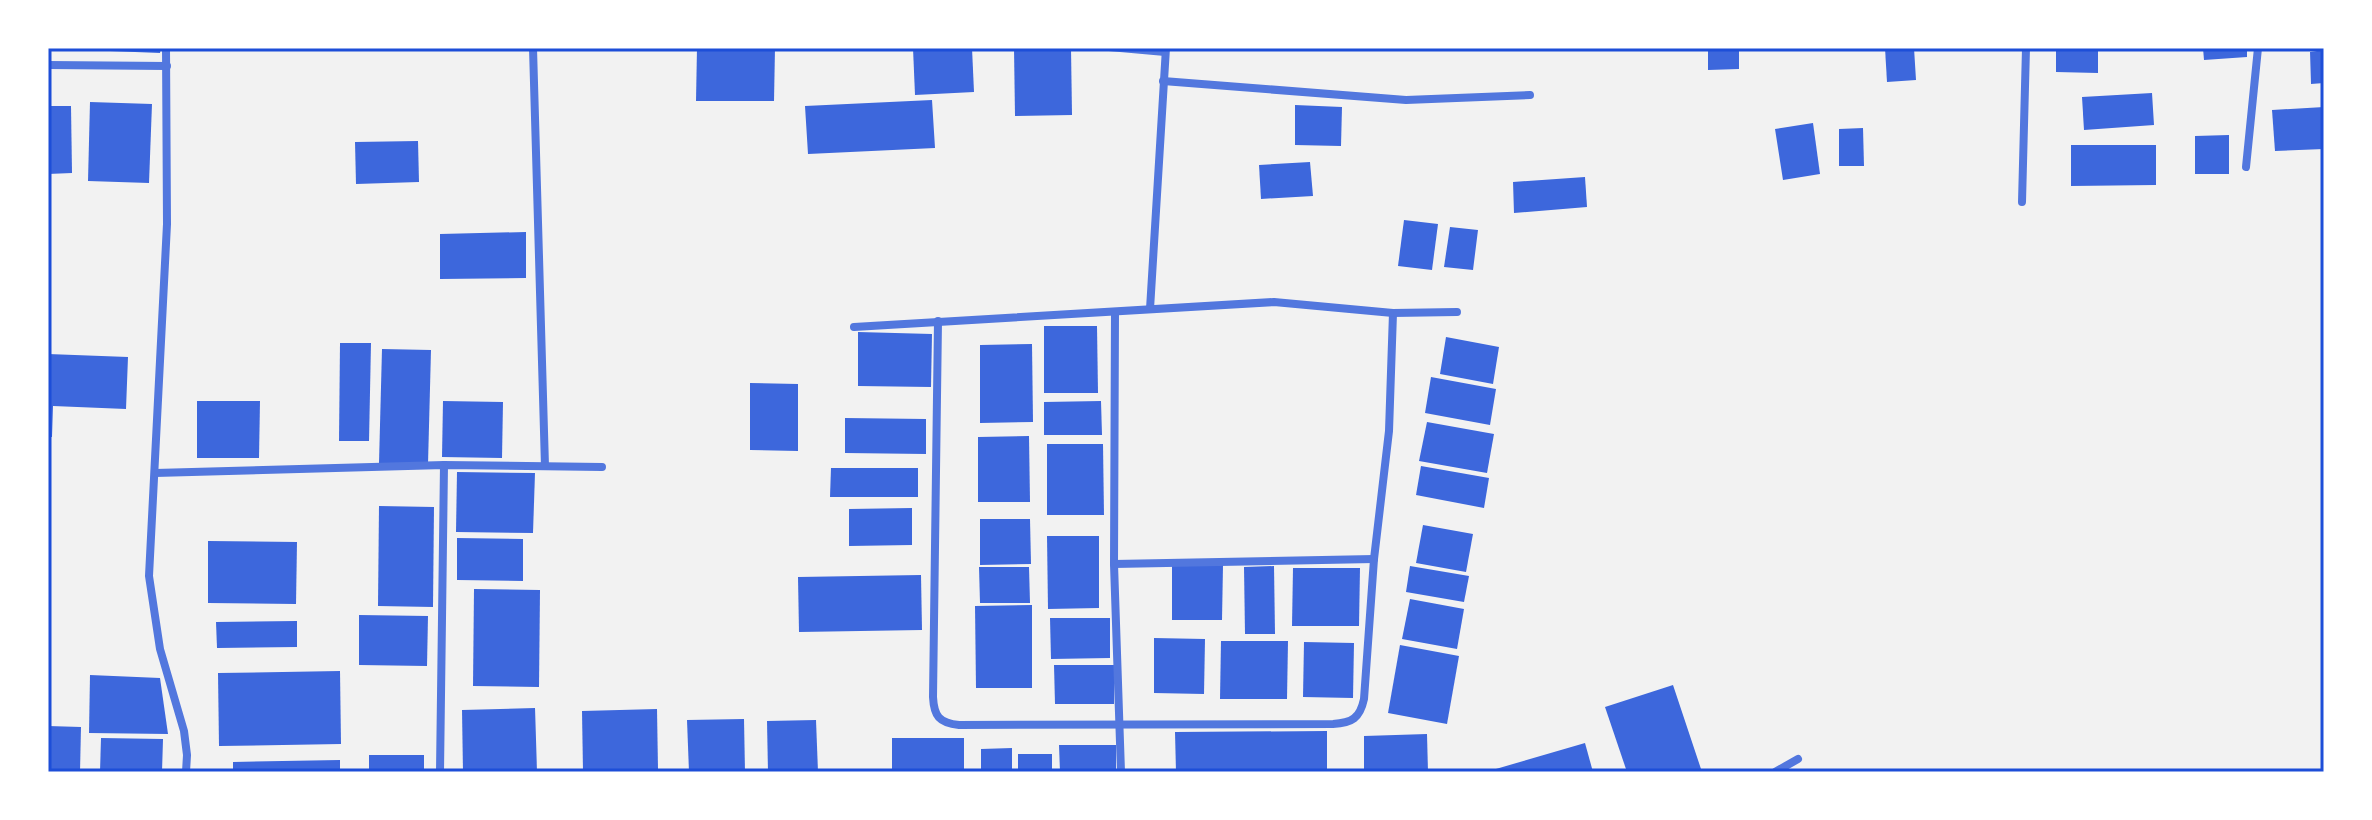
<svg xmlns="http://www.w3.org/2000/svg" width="2372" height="820" font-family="Figtree,sans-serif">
<rect width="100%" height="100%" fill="#f2f2f2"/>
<g fill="#3d67dc">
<polygon points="110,48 161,48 160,53 110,51"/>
<polygon points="697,48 775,48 774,101 696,101"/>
<polygon points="913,48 972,48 974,92 915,95"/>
<polygon points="1014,48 1071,48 1072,115 1015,116"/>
<polygon points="1708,48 1739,48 1739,69 1708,70"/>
<polygon points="1885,48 1914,48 1916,80 1887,82"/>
<polygon points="2056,48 2098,48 2098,73 2056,72"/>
<polygon points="2203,48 2247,48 2247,57 2204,60"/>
<polygon points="2324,50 2324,83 2311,84 2310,52"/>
<polygon points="2152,93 2154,125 2084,130 2082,97"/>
<polygon points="932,100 935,148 808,154 805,106"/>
<polygon points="90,102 152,104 149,183 88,181"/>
<polygon points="1295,105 1342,107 1341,146 1295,145"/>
<polygon points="48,106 71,106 72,173 48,174"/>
<polygon points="2324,107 2324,149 2275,151 2272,110"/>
<polygon points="1813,123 1820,174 1783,180 1775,129"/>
<polygon points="1863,128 1864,166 1839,166 1839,129"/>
<polygon points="2229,135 2229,174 2195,174 2195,136"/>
<polygon points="418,141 419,182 356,184 355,142"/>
<polygon points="2071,145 2156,145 2156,185 2071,186"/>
<polygon points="1310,162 1313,196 1261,199 1259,165"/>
<polygon points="1585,177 1587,207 1514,213 1513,182"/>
<polygon points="1404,220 1438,224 1432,270 1398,266"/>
<polygon points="1450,227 1478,230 1473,270 1444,267"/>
<polygon points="526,232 526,278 440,279 440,234"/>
<polygon points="1044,326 1097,326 1098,393 1044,393"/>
<polygon points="858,332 932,334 931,387 858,386"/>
<polygon points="1446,337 1499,347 1493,384 1440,374"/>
<polygon points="340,343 371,343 369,441 339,441"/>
<polygon points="1032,344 1033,422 980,423 980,345"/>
<polygon points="382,349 431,350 428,464 379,463"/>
<polygon points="48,354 128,357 126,409 53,406 52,437 48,437"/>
<polygon points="1431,377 1496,389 1490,425 1425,413"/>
<polygon points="750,383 798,384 798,451 750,450"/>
<polygon points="197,401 260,401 259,458 197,458"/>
<polygon points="443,401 503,402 502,458 442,457"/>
<polygon points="1101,401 1102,435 1044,435 1044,402"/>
<polygon points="845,418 926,419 926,454 845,453"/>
<polygon points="1427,422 1494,434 1487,473 1419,461"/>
<polygon points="1029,436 1030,502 978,502 978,437"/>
<polygon points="1047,444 1103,444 1104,515 1047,515"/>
<polygon points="1421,466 1489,478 1484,508 1416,495"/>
<polygon points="831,468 918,468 918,497 830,497"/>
<polygon points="457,472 535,473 533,533 456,532"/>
<polygon points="379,506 434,507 433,607 378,606"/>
<polygon points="912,508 912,545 849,546 849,509"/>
<polygon points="980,519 1030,519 1031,564 980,565"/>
<polygon points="1423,525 1473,534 1466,572 1416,563"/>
<polygon points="1047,536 1099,536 1099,608 1048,609"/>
<polygon points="457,538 523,539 523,581 457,580"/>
<polygon points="208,541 297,542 296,604 208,603"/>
<polygon points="1172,565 1223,565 1222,620 1172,620"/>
<polygon points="1274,566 1275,634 1245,634 1244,567"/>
<polygon points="1410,566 1469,576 1464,602 1406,592"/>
<polygon points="979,567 1029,567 1030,603 980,603"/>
<polygon points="1293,568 1360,568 1359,626 1292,626"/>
<polygon points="921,575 922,630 799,632 798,577"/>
<polygon points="474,589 540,590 539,687 473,686"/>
<polygon points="1410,599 1464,609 1457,649 1402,639"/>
<polygon points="1032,605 1032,688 976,688 975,606"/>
<polygon points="359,615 428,616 427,666 359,665"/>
<polygon points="1050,618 1110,618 1110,658 1051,659"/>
<polygon points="297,621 297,647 217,648 216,622"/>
<polygon points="1154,638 1205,639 1204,694 1154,693"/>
<polygon points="1221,641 1288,641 1287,699 1220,699"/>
<polygon points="1304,642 1354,643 1353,698 1303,697"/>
<polygon points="1400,645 1459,656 1447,724 1388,713"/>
<polygon points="1054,665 1114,665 1114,704 1055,704"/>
<polygon points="340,671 341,744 219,746 218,673"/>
<polygon points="90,675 160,678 168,734 89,733"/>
<polygon points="1673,685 1702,772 1627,772 1605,707"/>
<polygon points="535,708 537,772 463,772 462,710"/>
<polygon points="657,709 658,769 583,771 582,711"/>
<polygon points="744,719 745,772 689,772 687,720"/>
<polygon points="816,720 818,772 768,772 767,721"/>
<polygon points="48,726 81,727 80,772 48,772"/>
<polygon points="1327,731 1327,772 1176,772 1175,732"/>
<polygon points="1427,734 1428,772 1364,772 1364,736"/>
<polygon points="101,738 163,739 162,772 100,772"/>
<rect x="892" y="738" width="72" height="34"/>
<polygon points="1585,743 1593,772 1490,772 1489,771"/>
<polygon points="1059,745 1116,745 1116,772 1060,772"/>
<polygon points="1012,748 1012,772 981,772 981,749"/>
<rect x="1018" y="754" width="34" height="18"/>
<rect x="369" y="755" width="55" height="17"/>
<polygon points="340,760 340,772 233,772 233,762"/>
</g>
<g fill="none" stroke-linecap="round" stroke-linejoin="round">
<polyline stroke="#5277de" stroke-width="6" points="1109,48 1165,53"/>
<g stroke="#5277de" stroke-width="8">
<polyline points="166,48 167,224 149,576 160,649 184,731 187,755 186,772"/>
<polyline points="533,48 545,466"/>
<polyline points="48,65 167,66"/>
<polyline points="1163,81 1406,100 1530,95"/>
<polyline points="2246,167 2258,48"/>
<polyline points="2022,202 2026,48"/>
<polyline points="1150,309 1166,48"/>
<polyline points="1115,312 1114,564 1121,772"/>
<path d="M938,321L933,697C934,716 939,723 959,725L1333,724C1352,723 1360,718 1364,699L1374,559L1389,431L1393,313"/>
<polyline points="854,327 1274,302 1393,313 1457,312"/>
<polyline points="155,473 444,465 602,467"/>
<polyline points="1114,564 1374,559"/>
<polyline points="440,772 444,465"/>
<polyline points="1775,772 1798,759"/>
</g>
</g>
<rect width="2372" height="820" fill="none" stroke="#ffffff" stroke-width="100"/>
<rect x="50" y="50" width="2272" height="720" fill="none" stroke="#1d4ed8" stroke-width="3"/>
</svg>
